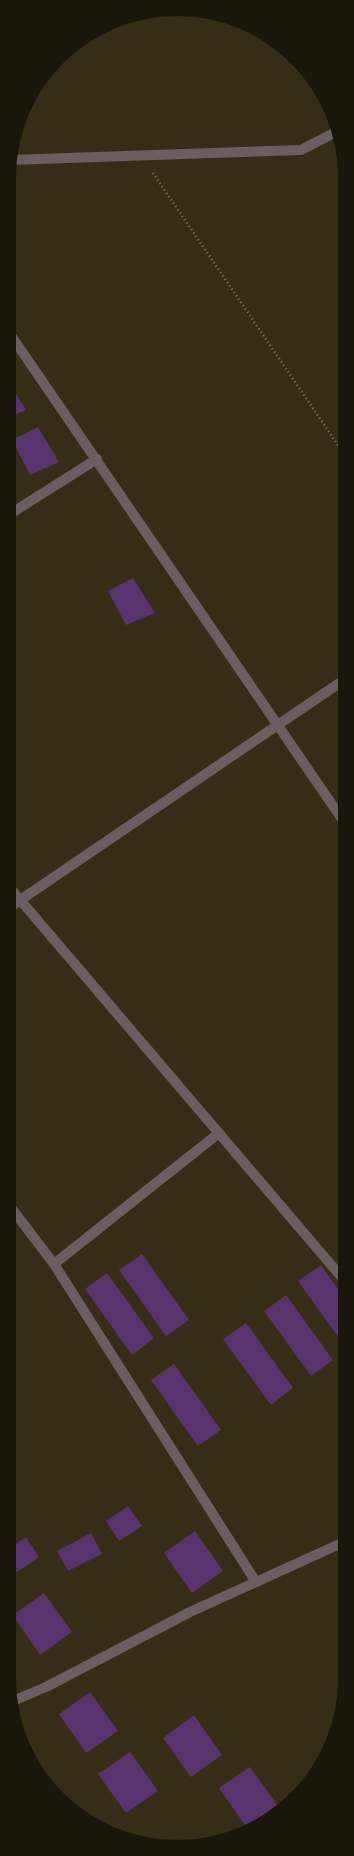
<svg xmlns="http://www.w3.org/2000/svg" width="354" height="1856" font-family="'Space Grotesk',sans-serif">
<rect width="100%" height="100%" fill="#362d17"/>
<g fill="#57346d">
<polygon points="10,384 26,410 10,417"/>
<polygon points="38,427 59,462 30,475 12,440"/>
<polygon points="133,578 155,613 126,625 108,591"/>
<polygon points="142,1254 189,1320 166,1336 119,1270"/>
<polygon points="321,1265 344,1298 344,1345 298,1281"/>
<polygon points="107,1273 154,1338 132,1355 85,1289"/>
<polygon points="286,1295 333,1360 311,1376 264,1311"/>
<polygon points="246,1323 293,1388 271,1405 223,1339"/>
<polygon points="174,1364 221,1430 198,1446 151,1380"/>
<polygon points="128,1506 142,1526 119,1541 106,1521"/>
<polygon points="195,1531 223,1571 192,1593 164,1553"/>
<polygon points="91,1533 102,1554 68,1571 57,1551"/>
<polygon points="26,1537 39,1557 17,1572 9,1561 9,1548"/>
<polygon points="44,1593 72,1632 40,1655 13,1615"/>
<polygon points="90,1692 118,1731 86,1753 59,1714"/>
<polygon points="194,1715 222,1755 191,1777 163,1738"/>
<polygon points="130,1752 158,1791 126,1813 98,1774"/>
<polygon points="250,1767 278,1806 247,1828 219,1788"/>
</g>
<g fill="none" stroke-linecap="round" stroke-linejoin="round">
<polyline stroke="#88816f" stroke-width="2.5" stroke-dasharray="1 3" stroke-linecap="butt" points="153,173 344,454"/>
<g stroke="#6b5e60" stroke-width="10">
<polyline points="10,160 301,150 336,132"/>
<polyline points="10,334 344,822"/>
<polyline points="10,514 97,459"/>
<polyline points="10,888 344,1280"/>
<polyline points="10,907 344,680"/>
<polyline points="9,1205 54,1264 256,1582"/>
<polyline points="54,1264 219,1133"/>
<polyline points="13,1701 46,1687 190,1612 344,1542"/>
</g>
</g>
<path d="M0 0H354V1856H0ZM177 16H177A161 161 0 0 1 338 177V1679A161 161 0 0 1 177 1840H177A161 161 0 0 1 16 1679V177A161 161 0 0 1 177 16Z" fill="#1a160c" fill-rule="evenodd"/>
</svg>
